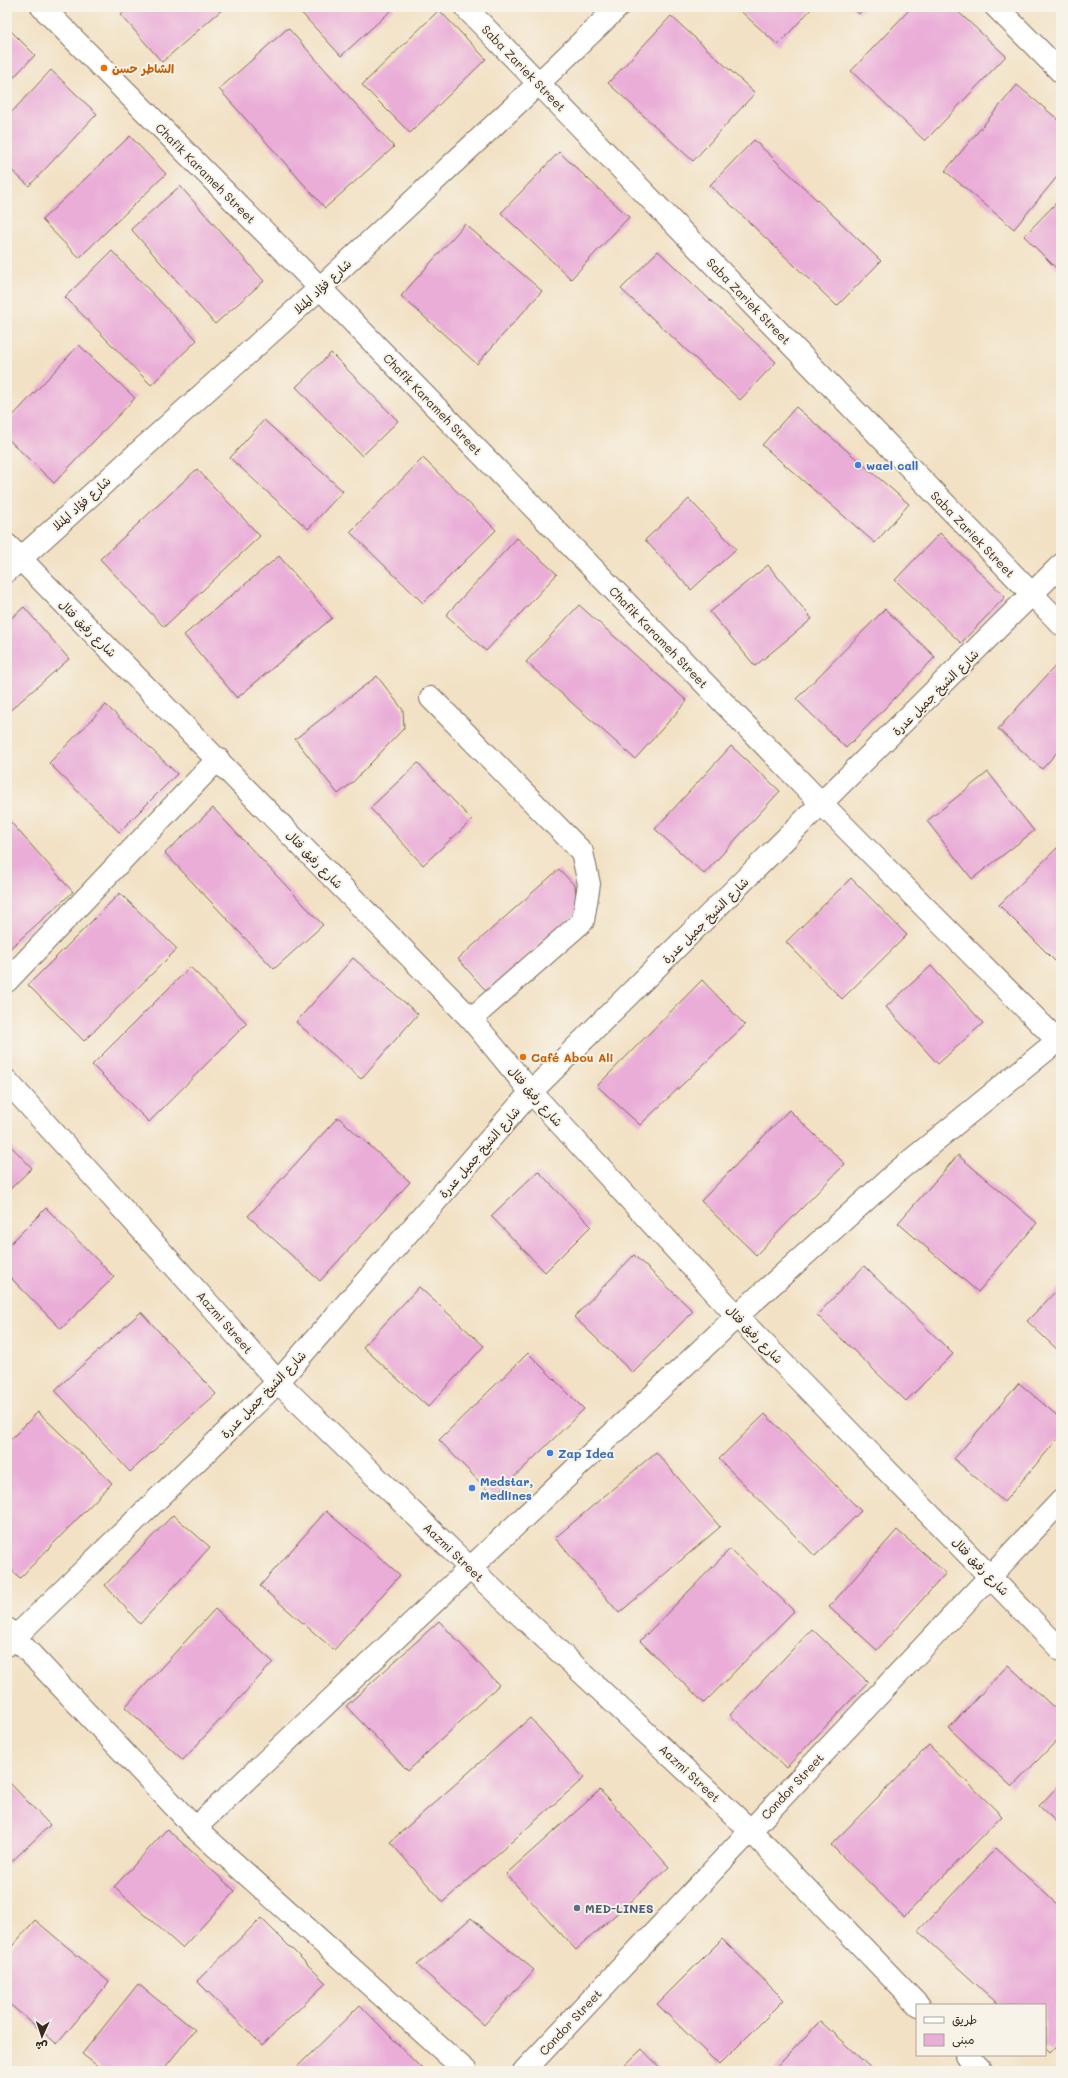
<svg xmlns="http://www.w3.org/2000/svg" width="1068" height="2078" font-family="Mali,'Playpen Sans Arabic',sans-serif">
<rect width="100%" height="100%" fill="#f7f3e8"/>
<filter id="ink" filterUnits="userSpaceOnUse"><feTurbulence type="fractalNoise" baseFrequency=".025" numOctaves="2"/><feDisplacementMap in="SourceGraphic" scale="8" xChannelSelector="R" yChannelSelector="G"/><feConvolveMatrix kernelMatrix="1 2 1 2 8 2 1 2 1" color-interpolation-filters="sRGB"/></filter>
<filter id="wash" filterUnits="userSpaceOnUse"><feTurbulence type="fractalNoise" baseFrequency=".012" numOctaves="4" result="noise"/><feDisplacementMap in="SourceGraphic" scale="16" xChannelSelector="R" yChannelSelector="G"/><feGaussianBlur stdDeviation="0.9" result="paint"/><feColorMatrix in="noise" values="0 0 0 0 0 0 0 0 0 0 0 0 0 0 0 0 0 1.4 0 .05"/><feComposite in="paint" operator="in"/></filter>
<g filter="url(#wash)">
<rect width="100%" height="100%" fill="#f2e1c4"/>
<g id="blocks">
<g fill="#eaadd8">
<polygon points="130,7 225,7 162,62 121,15"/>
<polygon points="296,7 395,7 341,56"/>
<polygon points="736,7 813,7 778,45"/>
<polygon points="851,7 865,7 859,14"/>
<polygon points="912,7 953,7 1006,56 925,141 851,71"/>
<polygon points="439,10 486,59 410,133 362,85"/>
<polygon points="671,16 755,93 693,161 608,83"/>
<polygon points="7,27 35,55 7,84"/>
<polygon points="288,28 394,147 325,208 219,89"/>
<polygon points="51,70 97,114 29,186 7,166 7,117"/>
<polygon points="1017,85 1061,122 1061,172 1014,229 945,171"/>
<polygon points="130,136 166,174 79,258 42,220"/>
<polygon points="754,140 881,261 837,306 710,185"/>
<polygon points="559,152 629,217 571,279 501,213"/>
<polygon points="180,186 264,281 215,324 131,229"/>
<polygon points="1061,198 1061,273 1024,236"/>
<polygon points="465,224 542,291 477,364 401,296"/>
<polygon points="112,251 197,340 151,385 65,297"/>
<polygon points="658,251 776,362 740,400 621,289"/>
<polygon points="79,345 135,398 54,483 7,438 7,422"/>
<polygon points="331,353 398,421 362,456 296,387"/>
<polygon points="796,407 909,504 875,543 762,445"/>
<polygon points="264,420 343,491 308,529 230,458"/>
<polygon points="423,458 496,530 423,603 350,532"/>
<polygon points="197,469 260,536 164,627 100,559"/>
<polygon points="689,499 736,549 691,590 645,540"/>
<polygon points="940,533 1005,597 961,643 895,580"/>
<polygon points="517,538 557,574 486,651 446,615"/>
<polygon points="279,556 332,618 237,698 184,635"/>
<polygon points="768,565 812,619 755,666 710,612"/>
<polygon points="579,605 687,701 635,759 526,662"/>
<polygon points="24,607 69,659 7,713 7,622"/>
<polygon points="885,609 935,657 846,748 796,699"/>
<polygon points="1058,663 1061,666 1061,748 1042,769 998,729"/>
<polygon points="377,676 403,710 404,728 353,782 338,794 295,739"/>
<polygon points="106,705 177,774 119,832 49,763"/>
<polygon points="731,746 780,791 704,874 655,829"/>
<polygon points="418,763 472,820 423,865 370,808"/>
<polygon points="988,772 1034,831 972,879 927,821"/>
<polygon points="213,808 323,925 274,969 165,853"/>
<polygon points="7,818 73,892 7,951"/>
<polygon points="1058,847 1061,850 1061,967 999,905"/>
<polygon points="559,869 575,886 578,911 487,992 458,959"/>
<polygon points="851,878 907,935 842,999 786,942"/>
<polygon points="120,893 177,949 84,1041 28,985"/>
<polygon points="353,958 418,1014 361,1079 296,1022"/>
<polygon points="931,966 983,1023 938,1064 886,1007"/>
<polygon points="190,967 247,1023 149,1122 92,1065"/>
<polygon points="702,980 745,1025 640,1125 597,1086"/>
<polygon points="789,1110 845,1164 756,1255 701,1201"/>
<polygon points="338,1117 410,1182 320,1281 248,1216"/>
<polygon points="7,1142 32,1168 7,1192"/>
<polygon points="958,1155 1037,1223 978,1292 898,1223"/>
<polygon points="538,1171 591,1226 545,1272 491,1216"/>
<polygon points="46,1208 114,1277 61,1329 7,1274 7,1247"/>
<polygon points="634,1255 693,1311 633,1373 574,1317"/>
<polygon points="864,1266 953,1354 906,1401 817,1315"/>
<polygon points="1061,1286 1061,1353 1027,1321"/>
<polygon points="419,1287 484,1346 428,1407 363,1347"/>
<polygon points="141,1312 216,1394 130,1472 55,1390"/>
<polygon points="528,1353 584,1409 494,1497 439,1440"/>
<polygon points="1019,1383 1061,1419 1061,1435 1004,1502 954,1459"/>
<polygon points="38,1412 112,1483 20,1578 7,1566 7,1443"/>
<polygon points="765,1414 861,1511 815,1556 719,1459"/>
<polygon points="656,1452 720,1527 619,1613 555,1538"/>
<polygon points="326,1511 400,1575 334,1650 260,1586"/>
<polygon points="173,1515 210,1547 140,1624 105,1585"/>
<polygon points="897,1530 946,1573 877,1650 829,1607"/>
<polygon points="730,1549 794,1611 704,1703 640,1641"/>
<polygon points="215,1609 273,1662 183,1760 125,1707"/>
<polygon points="439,1621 499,1685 408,1771 346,1706"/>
<polygon points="812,1629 868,1682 786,1768 730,1715"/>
<polygon points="1008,1665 1061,1714 1061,1736 1012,1787 949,1728"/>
<polygon points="530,1718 584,1778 443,1902 390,1842"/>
<polygon points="929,1745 1002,1816 904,1917 831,1845"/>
<polygon points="7,1780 50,1825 7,1866"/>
<polygon points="1061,1783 1061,1826 1039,1806"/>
<polygon points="600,1790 669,1867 576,1950 506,1874"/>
<polygon points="167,1829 235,1891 182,1948 114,1887"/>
<polygon points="996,1848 1061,1908 1061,2040 1050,2052 1045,2047 1045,2005 999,2005 918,1931"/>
<polygon points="261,1918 326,1983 262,2045 197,1981"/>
<polygon points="471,1918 534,1970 484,2025 417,1965"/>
<polygon points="35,1920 109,1982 57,2044 7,2002 7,1952"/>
<polygon points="722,1939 784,2000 719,2065 657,2004"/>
<polygon points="138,1984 195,2030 162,2071 104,2071 82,2054"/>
<polygon points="360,2005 424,2071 295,2071 294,2070"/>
<polygon points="820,2021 874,2071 773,2071"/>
<polygon points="642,2049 663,2071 619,2071"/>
</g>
</g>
</g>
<g filter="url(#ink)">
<use href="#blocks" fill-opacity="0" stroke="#7b6a58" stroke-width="1"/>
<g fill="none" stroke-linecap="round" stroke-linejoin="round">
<g stroke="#7b6a58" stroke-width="24">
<g id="minor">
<polyline points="42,7 320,288 822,804 1061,1044"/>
<polyline points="465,7 1061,624"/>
<polyline points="996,7 1061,72"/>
<polyline points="7,545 471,1019 531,1092 737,1316 1061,1650"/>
<polyline points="7,571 320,288 539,83 618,7"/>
<polyline points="431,698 582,852 589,884 583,921 471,1019"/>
<polyline points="7,981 218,759"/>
<polyline points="7,1081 215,1311 278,1382 471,1569 750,1830 918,2005"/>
<polyline points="7,1629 195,1828 466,2071"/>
<polyline points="7,1645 278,1382 531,1092 1061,565"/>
<polyline points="195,1828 737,1316 899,1170 1061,1038"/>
<polyline points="966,2055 981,2071"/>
<polyline points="524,2071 1061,1501"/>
</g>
</g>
<use href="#minor" stroke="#fff" stroke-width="22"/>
</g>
</g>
<g fill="#e8710a" stroke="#f7f3e8" stroke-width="1.5">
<circle cx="104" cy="68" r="4"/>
<circle cx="523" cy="1057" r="4"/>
</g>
<g fill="#3f7fe0" stroke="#f7f3e8" stroke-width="1.5">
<circle cx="858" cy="465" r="4"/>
<circle cx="550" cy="1453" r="4"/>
<circle cx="472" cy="1488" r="4"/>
</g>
<circle fill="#5c6f8a" stroke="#f7f3e8" stroke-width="1.5" cx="577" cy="1908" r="4"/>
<g text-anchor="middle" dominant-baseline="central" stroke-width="4" stroke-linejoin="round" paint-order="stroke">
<g font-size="12" font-weight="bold" fill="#c56008" stroke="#f7f3e8" text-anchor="start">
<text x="112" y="68">الشاطر حسن</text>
<text x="531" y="1057">Café Abou Ali</text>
</g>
<g font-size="12" fill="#3b2a1e" stroke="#f7f3e8">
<text transform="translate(524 68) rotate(46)">Saba Zariek Street</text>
<text transform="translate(206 173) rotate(45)">Chafik Karameh Street</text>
<text transform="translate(322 286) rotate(-43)">شارع فؤاد المنلا</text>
<text transform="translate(749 301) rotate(46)">Saba Zariek Street</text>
<text transform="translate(433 404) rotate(46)">Chafik Karameh Street</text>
<text transform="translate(81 503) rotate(-42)">شارع فؤاد المنلا</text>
<text transform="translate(973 534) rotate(46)">Saba Zariek Street</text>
<text transform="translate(88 628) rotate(45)">شارع رفيق فتال</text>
<text transform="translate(659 637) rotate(46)">Chafik Karameh Street</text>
<text transform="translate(935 692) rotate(-45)">شارع الشيخ جميل عدرة</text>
<text transform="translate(315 859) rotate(46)">شارع رفيق فتال</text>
<text transform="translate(705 920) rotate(-45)">شارع الشيخ جميل عدرة</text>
<text transform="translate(536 1096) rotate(49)">شارع رفيق فتال</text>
<text transform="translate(479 1152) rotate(-49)">شارع الشيخ جميل عدرة</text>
<text transform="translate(225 1322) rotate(49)">Aazmi Street</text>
<text transform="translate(755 1334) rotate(46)">شارع رفيق فتال</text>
<text transform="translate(263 1394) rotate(-46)">شارع الشيخ جميل عدرة</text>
<text transform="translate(454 1552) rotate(44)">Aazmi Street</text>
<text transform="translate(981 1566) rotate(46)">شارع رفيق فتال</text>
<text transform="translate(690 1773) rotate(43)">Aazmi Street</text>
<text transform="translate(792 1786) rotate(-47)">Condor Street</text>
<text transform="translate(570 2022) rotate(-47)">Condor Street</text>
</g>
<g font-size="12" font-weight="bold" fill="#366cbe" stroke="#f7f3e8" text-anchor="start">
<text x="866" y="465">wael call</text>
<text x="558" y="1453">Zap Idea</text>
<text x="480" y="1481">Medstar,<tspan x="480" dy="14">Medlines</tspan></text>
</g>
<g font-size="12" font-weight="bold" fill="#4e5e75" stroke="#f7f3e8" text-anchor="start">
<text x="585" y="1908">MED-LINES</text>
</g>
</g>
<rect width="1068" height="2078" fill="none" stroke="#f7f3e8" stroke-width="24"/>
<rect x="916" y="2004" width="130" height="52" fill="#f7f3e8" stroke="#aca397"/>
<rect x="924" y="2017" width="20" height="6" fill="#ffffff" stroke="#aca397"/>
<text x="952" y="2024" font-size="12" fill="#3b2a1e">طريق</text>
<rect x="924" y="2034" width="20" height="12" fill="#eaadd8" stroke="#aca397"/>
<text x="952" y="2044" font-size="12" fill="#3b2a1e">مبنى</text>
<g transform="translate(42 2036) rotate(183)" stroke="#f7f3e8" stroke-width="3" paint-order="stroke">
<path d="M0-3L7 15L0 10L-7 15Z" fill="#3b2a1e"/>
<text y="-6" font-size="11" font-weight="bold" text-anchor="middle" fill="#3b2a1e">ش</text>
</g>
</svg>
